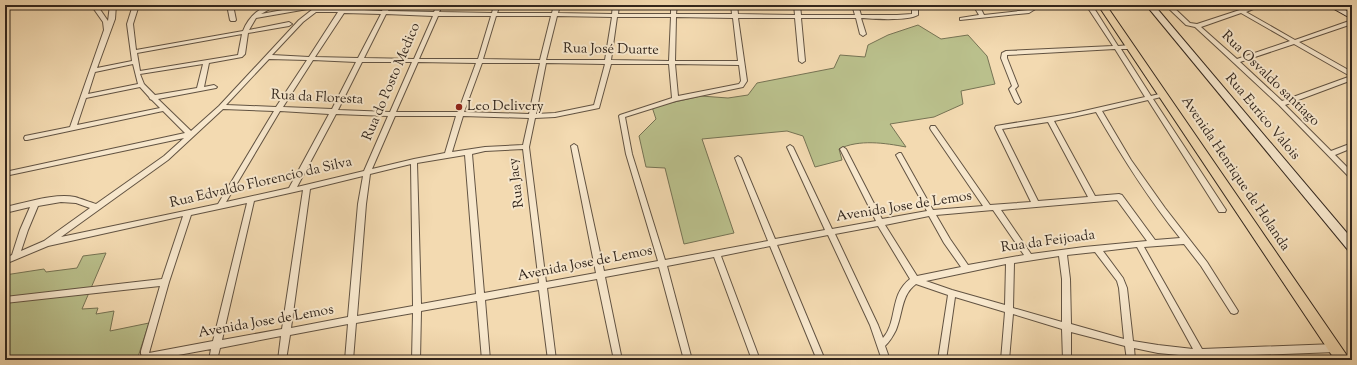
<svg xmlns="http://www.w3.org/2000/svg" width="1357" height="365" font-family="'Sorts Mill Goudy',serif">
<rect width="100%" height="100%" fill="#f3dab1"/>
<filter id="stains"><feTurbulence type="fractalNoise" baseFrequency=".005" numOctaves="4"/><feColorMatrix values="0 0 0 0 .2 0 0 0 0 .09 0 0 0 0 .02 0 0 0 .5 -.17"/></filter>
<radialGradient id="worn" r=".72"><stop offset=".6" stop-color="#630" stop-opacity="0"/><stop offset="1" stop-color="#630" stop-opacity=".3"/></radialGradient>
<g fill="#bac08c" stroke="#767354">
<path d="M918,25L941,39L968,35L987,56L995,84L961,91L963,104L934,117L890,124L906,147C885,143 859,139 839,149L842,160L815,167L803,136L787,131L702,139L734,233L684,244L665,168L646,167L639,136L656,119L652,107L701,96L728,98L748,95L757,83L834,68L840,55L865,57L868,45L888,35Z"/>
<polygon points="106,253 82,309 98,308 96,314 114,311 110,331 149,323 137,360 5,360 5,275 44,269 46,272 77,268 83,256"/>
</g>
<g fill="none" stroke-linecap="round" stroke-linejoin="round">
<g stroke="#625342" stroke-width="2">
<g id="minor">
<path d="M91,5H97L108,21L110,5H116L115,19L97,68L132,61L127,24L133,5H139L133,24L136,50L243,31C249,16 261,5 277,5L261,14L310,5H322L319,7L256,18L249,30L289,22L292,24L289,26L248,33L245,54L242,57L209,63L204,87L214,85L217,87L216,88L158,99L191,131L219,106L299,20L313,9H341L343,5H349L346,9L382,11L385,5H391L388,11L434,12L437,5H443L439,12L492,13L494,5H500L497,13H552L554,5H560L558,13L612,14L613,5H619L618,14H671V5H677L676,14H732L731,5H737L738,14L795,15L794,5H800L801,15H855L852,5H858L861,15H897L912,14V5H918V15C908,21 874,19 861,18L866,34L863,36L860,34L856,18H801L805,61L802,63L799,61L795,18H738L747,81L743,87L676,101L625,117L632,154L665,260L768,241L735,158L738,156L741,158L775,239L825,230L787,147L790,145L793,147L832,229L876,221L840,149L843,147L846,149L882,219L927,211L896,155L899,153H901L933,210L983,206L931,130L930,128L931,126H935L990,205L1031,202L995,128L996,126L1075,113L1145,97L1115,49L1007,55V58L1018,86L1015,89L1021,102L1018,104L1015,102L1009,89L1012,86L1001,58L1002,53L1006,51L1113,46L1086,5H1092L1118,46L1130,45L1133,47L1130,49H1121L1151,96L1163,93L1165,94L1166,95L1165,96L1153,99L1226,210L1225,212H1219L1148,100L1102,111L1131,160L1165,208L1207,262L1238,311L1237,313L1234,314L1231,313L1201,266L1184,244L1144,247L1202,349L1335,344L1338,345L1339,348L1338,351L1335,352L1200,357L1158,353L1134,348L1135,360H1127L1125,346L1071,332V360H1063L1062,329L1013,314L1009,360H1001L1005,312L955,297L946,360H938L948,295L916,284C901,295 903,313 896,330C893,336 890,341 885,346L890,360H882L870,325L828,235L777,245L825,360H817L770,246L721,256L760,360H752L714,257L667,266L692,360H684L659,267L605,277L622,360H614L597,279L547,288L556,360H548L539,290L485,300L490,360H482L477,301L421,311L420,360H412L413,313L356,323L353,360H345L348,324L290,335L286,360H278L281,336L220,348L217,360H209L211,349L151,360H145L141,354V351L160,286L5,303V297L162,279L183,216L48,246L5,264V258L12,255L20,230L30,207L5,213V207C26,203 54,193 75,197C82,199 89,202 96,204L164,156L184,138L5,176V172L185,133L163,111L27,140H25L24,138L25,136L70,127L104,30L103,22ZM316,12H338L309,57L272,55L303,22ZM344,13L381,14L358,58L315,57ZM386,14L433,16L414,59L364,58ZM438,16H491L478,59H419ZM496,16H551L540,60L483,59ZM557,16L612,17L605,60H546ZM617,17H671L669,61L611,60ZM676,17L733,18L738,61H675ZM242,34L238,55L140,71L137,53ZM269,59L307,60L276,107L226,105ZM313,60L356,62L332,109L283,107ZM362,62H412L390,112L338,110ZM418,62L476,63L458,112H396ZM482,63H540L529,114L464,112ZM546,63L605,64L594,105L555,113L536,114ZM133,64L138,84L88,94L95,72ZM203,64L197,88L155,95L144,84L140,74ZM611,64H669L672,98L620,115L619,116L626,154L658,261L604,271L577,146L574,144L571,146L596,273L546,282L529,147L535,118L555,117L599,108ZM675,64L739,65L741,81L739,84L678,96ZM140,87L149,97L150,99L152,100L160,108L77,125L86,98ZM223,109L274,111L218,204L61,237L168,160ZM280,111L329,114L289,188L226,202ZM1096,112C1122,157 1148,198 1180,238L1155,240L1122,195L1119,194L1095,196L1054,121ZM336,114L388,116L364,171L297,187ZM395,116H456L445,153L414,159L372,169ZM463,116L529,118L523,145L485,147L452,152ZM1048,122L1088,197L1038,201L1002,129ZM523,149L539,283L484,293L472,154L485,151ZM465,155L476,294L421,304L417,163ZM411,164L413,306L357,316L366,204L370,174ZM363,176L358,204L348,317L291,328L310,189ZM303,190L282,329L222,340L254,201ZM1117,200L1147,241L1084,247L1031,254L1001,210ZM61,202L76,203L90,208L44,241L21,251L28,230L38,206ZM247,203L213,341L149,353L169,282L191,215ZM993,210L1024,255L968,265L950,239L936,215ZM929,216L944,243L961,267L917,276L885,225ZM878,226L910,279C889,295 898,321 883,338L878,325L835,234ZM1137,247L1193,349L1158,345L1133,341L1127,288L1123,278L1103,251ZM1095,252L1117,281L1119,288L1124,339L1071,324L1070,279L1067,255ZM1059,256L1062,279V322L1013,308L1014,263ZM1006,264L1005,305L952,290L926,281Z"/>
<polygon points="227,5 233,5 236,20 235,21 231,21 230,20"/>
<polygon points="973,5 979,5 984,15 1028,10 1031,7 1030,5 1036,5 1037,8 1029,13 960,20 960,18 979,15"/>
<path d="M1165,5H1171L1190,23L1197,24L1255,5H1263L1246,12L1295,40L1352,20V24L1299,42L1352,72V80L1285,105L1331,151L1352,143V148L1335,155L1352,172V178H1350L1279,105L1220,50L1195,27L1186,25ZM1241,13L1290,41L1237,59L1201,27ZM1294,44L1350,76H1351L1282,101L1240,62Z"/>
</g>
</g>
<g stroke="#32261d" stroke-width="2">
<g id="secondary">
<polygon points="1146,5 1154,5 1352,239 1352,251 1348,250"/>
<polygon points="1327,5 1337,5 1352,14 1352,19"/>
</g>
</g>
<g stroke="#32261d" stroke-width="2">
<polygon id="primary" points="1098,5 1106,5 1350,360 1335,360"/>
</g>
<use href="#minor" fill="#f7e7cc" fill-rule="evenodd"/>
<use href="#secondary" fill="#f7e7cc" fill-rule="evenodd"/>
<use href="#primary" fill="#f3dab1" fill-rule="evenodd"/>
</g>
<circle fill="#8f2418" stroke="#f7e7cc" stroke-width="1.5" cx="459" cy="107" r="4"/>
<g text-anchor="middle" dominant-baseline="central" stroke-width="4" stroke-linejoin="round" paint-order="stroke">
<g font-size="14" fill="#32261d" stroke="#f7e7cc">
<text transform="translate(611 50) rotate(1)">Rua José Duarte</text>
<text transform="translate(1270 79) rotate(44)">Rua Osvaldo santiago</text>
<text transform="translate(392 82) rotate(-67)">Rua do Posto Medico</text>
<text transform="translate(317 98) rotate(3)">Rua da Floresta</text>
<text transform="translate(1262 117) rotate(50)">Rua Eurico Valois</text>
<text transform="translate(1235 174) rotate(56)">Avenida Henrique de Holanda</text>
<text transform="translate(261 183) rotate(-13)">Rua Edvaldo Florencio da Silva</text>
<text transform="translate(517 183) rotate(-97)">Rua Jacy</text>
<text transform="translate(904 207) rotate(-9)">Avenida Jose de Lemos</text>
<text transform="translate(1048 242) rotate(-8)">Rua da Feijoada</text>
<text transform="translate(585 264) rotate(-11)">Avenida Jose de Lemos</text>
<text transform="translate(266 322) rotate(-10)">Avenida Jose de Lemos</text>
</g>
<g font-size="14" fill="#32261d" stroke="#f7e7cc" text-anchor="start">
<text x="467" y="107">Leo Delivery</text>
</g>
</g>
<rect width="1357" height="365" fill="none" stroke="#f3dab1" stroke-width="20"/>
<rect x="6" y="6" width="1345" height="353" fill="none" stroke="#32261d" stroke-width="2"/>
<rect x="10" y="10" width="1337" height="345" fill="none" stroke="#32261d"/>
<rect width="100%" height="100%" filter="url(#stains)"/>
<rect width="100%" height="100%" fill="url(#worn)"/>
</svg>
